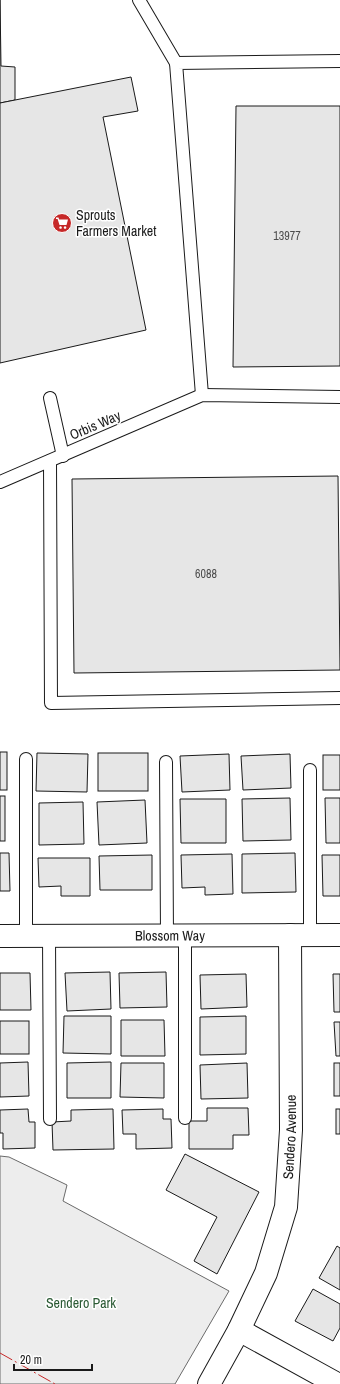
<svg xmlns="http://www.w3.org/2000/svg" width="340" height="1384" font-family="'Archivo Narrow',sans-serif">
<rect width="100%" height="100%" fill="#fff"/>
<polygon fill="#ededed" stroke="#6a6a6a" points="0,1156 9,1157 67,1185 63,1201 229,1291 175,1384 0,1384"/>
<g fill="#e6e6e6" stroke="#1a1a1a">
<polygon points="0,0 1,66 15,67 15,100 0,103"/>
<polygon points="131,77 138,111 103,117 146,330 0,363 0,103"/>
<polygon points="236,106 340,106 340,366 233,367"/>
<polygon points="338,476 340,670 74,673 72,479"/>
<rect x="0" y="752" width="7" height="38"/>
<polygon points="37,753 88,754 87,792 36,791"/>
<rect x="98" y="753" width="50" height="38"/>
<polygon points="229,754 230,790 182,792 180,756"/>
<polygon points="290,754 291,788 243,790 241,756"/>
<rect x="323" y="755" width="17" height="35"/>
<rect x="0" y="796" width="5" height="45"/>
<polygon points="290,798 291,840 243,841 242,799"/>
<polygon points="325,798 340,798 340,843 326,843"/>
<polygon points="180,799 226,799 226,843 181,843"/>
<polygon points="145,800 147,843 99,845 97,802"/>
<polygon points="83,802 84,844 39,845 39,803"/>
<polygon points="0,853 9,853 10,891 0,891"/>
<polygon points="295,853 296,892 242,893 242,854"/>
<polygon points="232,854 233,894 205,895 205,887 182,888 181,855"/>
<polygon points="152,855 152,890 100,890 99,856"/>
<polygon points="322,855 340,855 340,896 323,896"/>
<polygon points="38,858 90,858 90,896 61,896 61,886 39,887"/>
<polygon points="110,972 111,1009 67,1011 65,973"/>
<polygon points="166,972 167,1007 120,1008 119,973"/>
<polygon points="0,973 30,973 31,1010 0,1010"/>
<polygon points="246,974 247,1007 201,1009 200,975"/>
<polygon points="333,974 340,974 340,1012 334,1012"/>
<polygon points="64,1016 111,1016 111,1054 63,1053"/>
<polygon points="246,1016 246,1054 200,1055 200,1017"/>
<polygon points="121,1020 164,1020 165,1056 121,1056"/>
<rect x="0" y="1021" width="29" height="33"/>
<polygon points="334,1022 340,1022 340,1056 336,1056"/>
<polygon points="28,1062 29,1096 0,1097 0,1063"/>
<polygon points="111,1062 111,1098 67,1098 67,1063"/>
<polygon points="121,1063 164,1063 164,1098 120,1097"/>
<polygon points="247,1063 248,1098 201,1099 200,1065"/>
<rect x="334" y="1063" width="6" height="33"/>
<polygon points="207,1108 248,1108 249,1135 233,1135 233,1149 189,1149 189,1121 207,1121"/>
<polygon points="28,1109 29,1122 35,1122 35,1148 3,1149 3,1133 0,1133 0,1110"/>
<polygon points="113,1109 114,1149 53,1150 52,1122 71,1121 71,1110"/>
<polygon points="163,1109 163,1119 171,1119 172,1148 136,1149 136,1134 123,1134 122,1110"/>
<rect x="336" y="1109" width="4" height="25"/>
<polygon points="185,1154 259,1192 217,1274 194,1261 217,1217 166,1190"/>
<polygon points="337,1246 340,1248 340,1290 319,1278"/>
<polygon points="313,1289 340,1304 340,1328 333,1341 295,1321"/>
</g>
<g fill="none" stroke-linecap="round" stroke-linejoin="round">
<g stroke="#1a1a1a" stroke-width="14">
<g id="service">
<polyline points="139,0 176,63"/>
<polyline points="202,395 176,63 340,61"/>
<polyline points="50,398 63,456"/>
<polyline points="50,461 51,703 340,698"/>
<polyline points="0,482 202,395 340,397"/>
<polyline points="166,762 167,936"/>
<polyline points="310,770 310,935"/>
<polyline points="26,936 26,759"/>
<polyline points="49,936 50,1119"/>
<polyline points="185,936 185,1118"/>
</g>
</g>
<g stroke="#1a1a1a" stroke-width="24">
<g id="minor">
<path id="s1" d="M0,936L340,935"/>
<polyline points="239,1330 337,1384"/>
<path id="s2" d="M209,1384L239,1330L266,1273L286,1207L291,1130L290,935"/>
</g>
</g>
<use href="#service" stroke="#fff" stroke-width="12"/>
<use href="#minor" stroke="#fff" stroke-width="22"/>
<polyline stroke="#c62828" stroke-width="1" stroke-dasharray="14 3 2 3" stroke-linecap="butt" points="0,1353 55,1384"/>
</g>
<defs>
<g id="supermarket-disc" transform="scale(1)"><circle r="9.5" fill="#c62828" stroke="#fff"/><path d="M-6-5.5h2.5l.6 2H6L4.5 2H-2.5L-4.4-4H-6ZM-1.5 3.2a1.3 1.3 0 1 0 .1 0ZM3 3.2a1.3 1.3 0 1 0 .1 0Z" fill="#fff"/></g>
</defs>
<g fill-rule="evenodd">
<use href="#supermarket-disc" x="62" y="223"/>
</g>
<g text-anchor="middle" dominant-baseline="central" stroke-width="3" stroke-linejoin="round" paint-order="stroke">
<g font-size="12" fill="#4d4d4d">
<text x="287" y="236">13977</text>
<text x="206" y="574">6088</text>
</g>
<g font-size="14" fill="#1a1a1a" stroke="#fff" text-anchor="start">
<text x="76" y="215">Sprouts<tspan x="76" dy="16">Farmers Market</tspan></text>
</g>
<g font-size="14" fill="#1a1a1a" stroke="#fff">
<text transform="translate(95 425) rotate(-23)">Orbis Way</text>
<text stroke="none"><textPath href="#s1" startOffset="170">Blossom Way</textPath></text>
<text stroke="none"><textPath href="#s2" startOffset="264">Sendero Avenue</textPath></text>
</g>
<g font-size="14" fill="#2b5a34" stroke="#fff">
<text x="81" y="1303">Sendero Park</text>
</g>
</g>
<path d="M14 1364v6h78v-6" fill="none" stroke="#1a1a1a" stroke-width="2"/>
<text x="20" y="1364" font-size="12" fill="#1a1a1a" stroke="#ffffff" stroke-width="3" paint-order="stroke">20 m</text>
</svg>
